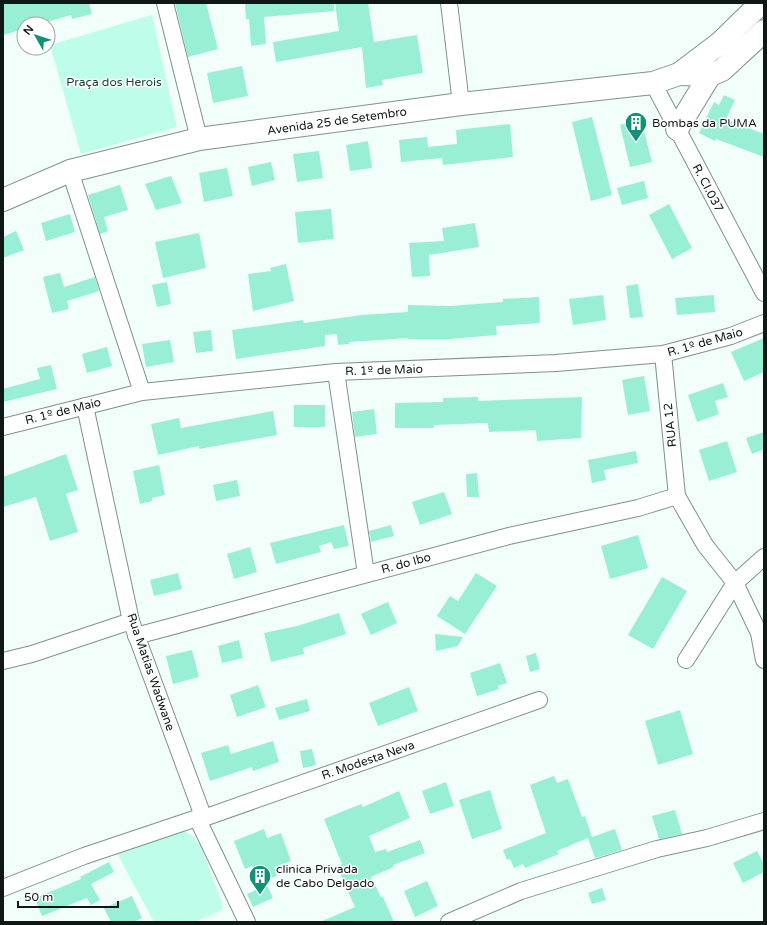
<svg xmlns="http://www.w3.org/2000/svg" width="767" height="925" font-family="'Varela Round',sans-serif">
<rect width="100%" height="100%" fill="#f1fefa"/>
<g fill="#befdea">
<polygon points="152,15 177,127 81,154 50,45"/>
<polygon points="179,828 191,835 201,846 223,906 222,910 195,922 154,922 117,853"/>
</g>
<g fill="#98efd6">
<polygon points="3,3 89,3 92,14 72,19 71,15 40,24 24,24 24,29 3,35"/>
<polygon points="175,3 206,3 218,49 188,57"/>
<polygon points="245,3 334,3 334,11 264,17 266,44 251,46 249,19 246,19"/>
<polygon points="335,3 368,3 374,42 417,35 423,73 382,80 383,85 366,88 362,47 276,62 273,42 339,31"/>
<polygon points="242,66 248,96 213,103 207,73"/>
<polygon points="724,95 735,100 726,119 764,134 764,157 716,139 715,141 699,133 714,102 719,105"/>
<polygon points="592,117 612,195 591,201 572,122"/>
<polygon points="641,119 652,162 630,167 620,125"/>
<polygon points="510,124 513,157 443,165 442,158 401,162 399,140 427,137 428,147 457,144 456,130"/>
<polygon points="368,141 372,168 350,171 346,145"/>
<polygon points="319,151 323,178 297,182 293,154"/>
<polygon points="271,162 275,180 252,186 248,167"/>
<polygon points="227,168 233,196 204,202 199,173"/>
<polygon points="171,176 182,203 156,210 145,184"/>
<polygon points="644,181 648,198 622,205 617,188"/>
<polygon points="120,185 128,210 104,217 108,231 100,234 88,195"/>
<polygon points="669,204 692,248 672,259 649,215"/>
<polygon points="331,209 334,239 298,243 295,212"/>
<polygon points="70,214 75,232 46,241 41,223"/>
<polygon points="475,223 479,247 429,255 430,276 412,277 409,243 444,241 442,228"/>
<polygon points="16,231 24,250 3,258 3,237"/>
<polygon points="199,233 206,268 163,278 155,242"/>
<polygon points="286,264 294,301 253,311 248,274 271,271 270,268"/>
<polygon points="60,273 64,287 95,277 99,291 67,301 69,309 52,313 43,277"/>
<polygon points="167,282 171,304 157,307 152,285"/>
<polygon points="638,284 643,317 630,318 626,286"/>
<polygon points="603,295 606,320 573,325 569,299"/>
<polygon points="714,295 715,312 677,315 675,298"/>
<polygon points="539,297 540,323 496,326 497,335 450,339 408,339 408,338 349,342 349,344 338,345 337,334 325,335 325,346 236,359 232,330 303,320 304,323 362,315 408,312 408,305 450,306 503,302 503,299"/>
<polygon points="211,330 213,351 196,353 193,332"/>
<polygon points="764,338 764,372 744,381 731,352"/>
<polygon points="170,340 174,362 146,367 142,344"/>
<polygon points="107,347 112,366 87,373 82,354"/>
<polygon points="51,365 57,389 3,402 3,389 40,379 37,368"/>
<polygon points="644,376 650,411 628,415 622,380"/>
<polygon points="723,383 728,397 715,401 719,414 697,422 688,395"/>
<polygon points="478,397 478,401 582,397 581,438 537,441 536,430 489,432 488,423 434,425 434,428 395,428 395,403 443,402 443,398"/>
<rect x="294" y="405" width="31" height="22"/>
<polygon points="374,409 377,434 355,437 352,412"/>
<polygon points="273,411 277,435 199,449 199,446 158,455 151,424 179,418 181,428"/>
<polygon points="764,432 764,449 752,454 746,438"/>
<polygon points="727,441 737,472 709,481 699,450"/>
<polygon points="636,451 638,463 604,470 606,480 592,483 588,460"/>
<polygon points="66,454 78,490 66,494 78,532 50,541 36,497 3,507 3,477"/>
<polygon points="159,465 165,495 152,498 152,501 140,504 133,471"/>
<polygon points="477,473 479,497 467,497 466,474"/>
<polygon points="237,480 240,496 216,501 213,485"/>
<polygon points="444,492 452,514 420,525 412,502"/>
<polygon points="344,525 349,546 334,549 331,542 319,546 321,552 276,564 270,543"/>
<polygon points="391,525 394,536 371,542 369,531"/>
<polygon points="638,535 648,568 610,579 601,546"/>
<polygon points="250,547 257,572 234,579 227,554"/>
<polygon points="178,573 182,589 154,596 150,580"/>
<polygon points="476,573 497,586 465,634 437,616 450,596 458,601"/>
<polygon points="662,577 687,591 653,649 628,635"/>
<polygon points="388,602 397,623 371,635 361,614"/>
<polygon points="339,613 346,634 303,648 304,654 271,662 264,633 297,626"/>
<polygon points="435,634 463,637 458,646 436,651"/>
<polygon points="239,640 243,658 222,663 218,646"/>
<polygon points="192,650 199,677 173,684 166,656"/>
<polygon points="536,653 540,669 530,672 526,656"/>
<polygon points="500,663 507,683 498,686 499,689 477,696 470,673"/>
<polygon points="258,685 266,707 237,717 230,695"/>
<polygon points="409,687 418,711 378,726 369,703"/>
<polygon points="307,699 310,711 279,720 275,708"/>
<polygon points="680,710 693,754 658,765 645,721"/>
<polygon points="273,741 279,762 253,771 252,767 210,781 201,753 228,745 231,754"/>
<polygon points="312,749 316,765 303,768 300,751"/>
<polygon points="554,776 557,783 568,779 582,817 585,816 592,837 615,829 622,850 595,858 588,838 557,851 559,854 525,868 523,864 514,868 510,859 507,860 503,850 546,833 530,785"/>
<polygon points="446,782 454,806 430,814 422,791"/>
<polygon points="490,790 502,829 472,839 459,800"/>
<polygon points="399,791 410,818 369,836 375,852 386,849 387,852 420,840 425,853 393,865 394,867 371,877 381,897 383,897 394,922 320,922 355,907 337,867 342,864 324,819 361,804 363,807"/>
<polygon points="675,810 682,834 659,839 652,816"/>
<polygon points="264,829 267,838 281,833 291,861 274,867 277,876 258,883 252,866 245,869 234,841"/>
<polygon points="757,851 764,864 764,872 743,883 733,863"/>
<polygon points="109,862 114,872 91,884 100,900 91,905 87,898 42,916 35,898 81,879 80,877"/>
<polygon points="427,881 438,906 415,917 404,891"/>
<polygon points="267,885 273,898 253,907 247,894"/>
<polygon points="602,888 606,900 592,904 588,893"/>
<polygon points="132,896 142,918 134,922 111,922 104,908"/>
</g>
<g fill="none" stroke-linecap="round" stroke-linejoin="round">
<g stroke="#7e928b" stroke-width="18">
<g id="minor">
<polyline points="165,3 199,139"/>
<polyline points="449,3 461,104"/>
<polyline points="653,83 764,293"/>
<polyline points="70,171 142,392"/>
<polyline points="663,354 677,496 705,545 735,583 686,660"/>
<polyline points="336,372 366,574"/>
<polyline points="85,406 131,621 203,816 198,820 247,922"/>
<polyline points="3,427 142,392 336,372 556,363 663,354 731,336 764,323"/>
<polyline points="764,557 735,583 759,633 764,660"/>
<polyline points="136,636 509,536 638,508 677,496"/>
<polyline points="3,661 32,654 131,621"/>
<polyline points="198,820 539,700"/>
<polyline points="3,888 84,856 203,816"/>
<polyline points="449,922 521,891 657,849 707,838 764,821"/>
</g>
</g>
<g stroke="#7e928b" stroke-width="24">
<g id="trunk">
<polyline points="679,74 710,75 722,70 764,31"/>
<polyline points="677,129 710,75"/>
<polyline points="3,200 70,171 199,139 461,104 653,83 679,74 720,43 761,3"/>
</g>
</g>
<use href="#minor" stroke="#fff" stroke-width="16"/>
<use href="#trunk" stroke="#fff" stroke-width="22"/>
</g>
<defs>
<g id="building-pin" transform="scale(1.15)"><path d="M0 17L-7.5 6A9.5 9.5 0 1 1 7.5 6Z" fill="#139177" stroke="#fff"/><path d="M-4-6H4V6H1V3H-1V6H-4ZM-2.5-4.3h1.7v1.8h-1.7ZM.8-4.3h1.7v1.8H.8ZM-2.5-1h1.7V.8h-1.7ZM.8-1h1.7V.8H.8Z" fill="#fff"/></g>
</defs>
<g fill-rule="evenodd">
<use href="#building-pin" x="636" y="123"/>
<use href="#building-pin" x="260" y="876"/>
</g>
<g text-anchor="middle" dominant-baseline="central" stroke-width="3" stroke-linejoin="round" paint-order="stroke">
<g font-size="12" fill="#1a4137" stroke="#fff">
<text x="114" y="82">Praça dos Herois</text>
</g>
<g font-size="12" fill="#101816" stroke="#fff">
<text transform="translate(337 121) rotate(-8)">Avenida 25 de Setembro</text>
<text transform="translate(708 188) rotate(62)">R. CI.037</text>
<text transform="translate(705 342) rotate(-16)">R. 1º de Maio</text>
<text transform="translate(384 370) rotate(-2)">R. 1º de Maio</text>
<text transform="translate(63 411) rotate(-14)">R. 1º de Maio</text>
<text transform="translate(670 425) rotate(-96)">RUA 12</text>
<text transform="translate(406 563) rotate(-15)">R. do Ibo</text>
<text transform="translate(151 672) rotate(71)">Rua Matias Wadwane</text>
<text transform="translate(368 760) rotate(-19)">R. Modesta Neva</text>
</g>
<g font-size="12" fill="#101816" stroke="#fff" text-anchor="start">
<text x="652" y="123">Bombas da PUMA</text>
<text x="276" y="869">clinica Privada<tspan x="276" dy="14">de Cabo Delgado</tspan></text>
</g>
</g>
<rect width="767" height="925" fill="none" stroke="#101816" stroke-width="8"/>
<g transform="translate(36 36) rotate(309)"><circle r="19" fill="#ffffff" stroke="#9fa3a2"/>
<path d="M0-3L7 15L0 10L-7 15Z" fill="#139177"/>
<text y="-6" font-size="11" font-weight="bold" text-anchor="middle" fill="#101816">N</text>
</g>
<path d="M18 901v6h100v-6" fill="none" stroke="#101816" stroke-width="2"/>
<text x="24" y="901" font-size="12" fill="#101816" stroke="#ffffff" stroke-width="3" paint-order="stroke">50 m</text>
</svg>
